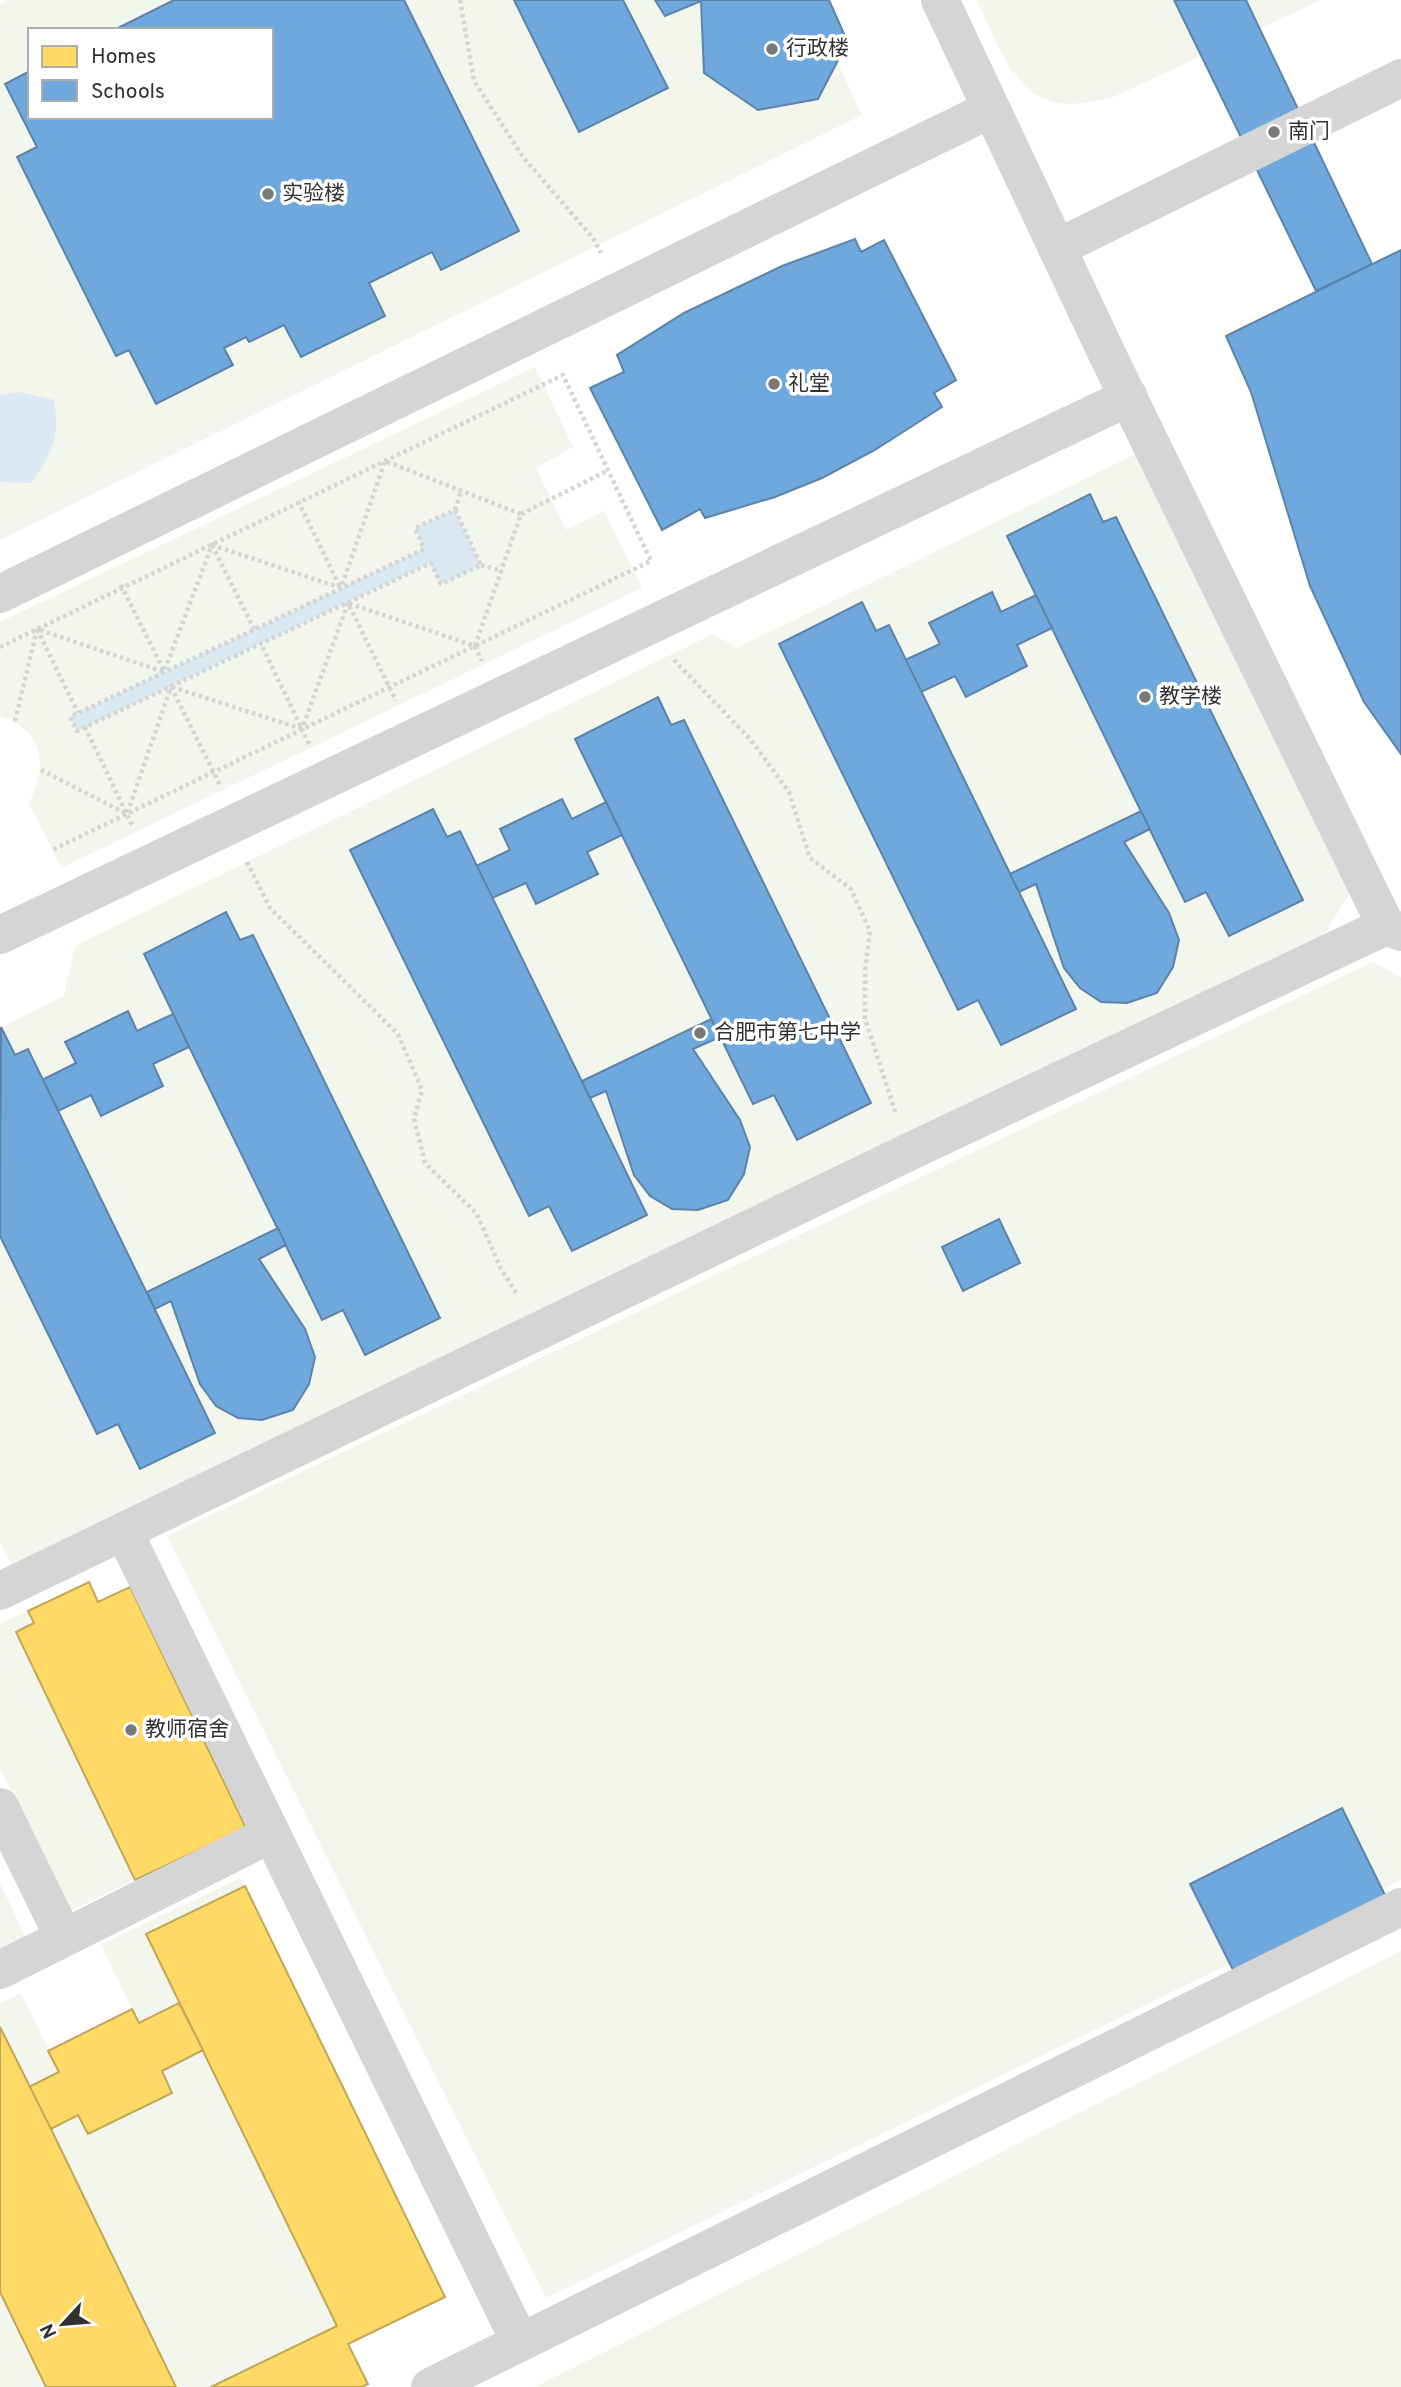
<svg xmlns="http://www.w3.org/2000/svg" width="1401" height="2387" font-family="Overpass,'Noto Sans SC',sans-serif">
<rect width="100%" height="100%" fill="#fff"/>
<g fill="#f2f6ed" fill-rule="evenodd">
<path d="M8,0H817L810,4L862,115L0,540V5ZM30,30H271V117H30Z"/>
<path d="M977,0H1321L1109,99C1089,102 1064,108 1044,99C1008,82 993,33 977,0Z"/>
<path d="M535,367L573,447L536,468L566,530L604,511L642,588L61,868L29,803C49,765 43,730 0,716V622Z"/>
<polygon points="1138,453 1352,889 1324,935 13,1568 0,1542 0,1028 64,996 75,946 713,634 737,648"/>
<polygon points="1373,962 1401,977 1401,1880 546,2298 167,1536"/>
<polygon points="28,1611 34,1623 16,1632 135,1880 69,1912 0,1768 0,1624"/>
<polygon points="241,1878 245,1886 147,1934 179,2003 139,2023 101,1944"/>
<polygon points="0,1883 29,1945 0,1954"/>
<polygon points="1401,1951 1401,2387 535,2387"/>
<polygon points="21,1993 59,2072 29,2087 0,2027 0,2003"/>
<polygon points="203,2050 337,2326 211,2387 0,2387 0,2149 78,2115 88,2134 172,2093 162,2071"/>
</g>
<g fill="#dbe9f2">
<path d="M19,392L54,400C60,439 53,451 31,483L0,482V395Z"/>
<polygon points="455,510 481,565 441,584 430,563 77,731 70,717 424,549 415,528"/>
</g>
<g fill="#ffd966" stroke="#c1a756" stroke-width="2">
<polygon points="89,1582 98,1602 130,1587 246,1828 135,1880 16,1632 34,1623 28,1611"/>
<polygon points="245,1886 445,2297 348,2344 368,2384 362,2387 211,2387 337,2326 146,1934"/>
<polygon points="179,2003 203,2050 162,2071 172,2093 88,2134 78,2115 51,2129 29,2087 59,2072 48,2051 132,2009 139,2023"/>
<polygon points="0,2027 51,2129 176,2387 46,2387 0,2292"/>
</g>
<g fill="#6fa8dc" stroke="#5c84a9" stroke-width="2">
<polygon points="174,0 404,0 519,231 441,270 432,252 369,283 385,316 301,357 284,325 249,342 246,337 224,348 233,365 156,404 129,350 116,356 17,157 37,147 5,84 30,71 30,117 271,117 271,30 114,30"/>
<polygon points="514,0 623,0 668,88 579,132"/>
<polygon points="655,0 829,0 845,36 837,62 818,99 758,110 704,73 701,1 665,16"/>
<polygon points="1174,0 1246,0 1372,264 1316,291"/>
<polygon points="855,239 861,252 884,240 956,380 934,393 942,407 875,450 822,478 775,497 705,518 700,509 662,530 590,388 624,372 617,355 684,313 782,266"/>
<polygon points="1401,250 1401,754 1364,702 1310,586 1251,392 1226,336"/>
<polygon points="1090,494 1103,522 1116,517 1303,900 1229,936 1206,892 1185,902 1007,536"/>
<polygon points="992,592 1001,612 1036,595 1052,628 1017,645 1027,666 966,697 955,676 921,692 905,660 940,644 929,623"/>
<polygon points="862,602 876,631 889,625 1076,1009 1001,1045 978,1000 958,1010 779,644"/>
<polygon points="658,697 671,725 684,720 871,1103 797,1140 774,1095 753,1104 575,739"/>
<polygon points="562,799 572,819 606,802 622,835 587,852 598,874 536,904 526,883 492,898 476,866 510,850 500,829"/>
<polygon points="433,809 447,837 460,831 647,1215 572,1251 549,1206 529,1216 350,850"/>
<polygon points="1141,811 1150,829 1124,842 1169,913 1179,940 1173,967 1157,993 1127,1003 1101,1002 1080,988 1064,968 1036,884 1019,892 1010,874"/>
<polygon points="226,912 240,940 253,935 440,1318 365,1355 343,1310 322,1320 144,954"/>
<polygon points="128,1011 137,1031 173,1014 189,1047 153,1064 163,1086 101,1116 91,1095 58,1111 42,1080 76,1063 65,1042"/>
<polygon points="711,1019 720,1037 693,1049 740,1120 750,1147 744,1174 728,1200 698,1210 672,1209 650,1196 634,1175 606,1091 590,1098 582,1081"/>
<polygon points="1,1027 15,1055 28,1049 215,1433 140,1469 118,1424 97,1434 0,1236"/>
<polygon points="999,1219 1020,1263 963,1291 942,1247"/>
<polygon points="278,1228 286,1245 259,1259 305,1329 315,1357 309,1384 293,1410 262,1420 238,1418 216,1406 200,1384 171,1301 155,1309 147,1292"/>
<polygon points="1342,1808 1386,1897 1234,1972 1190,1884"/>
</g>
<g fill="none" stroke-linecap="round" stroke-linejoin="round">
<g stroke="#d5d5d5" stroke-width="4.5" stroke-dasharray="3.5 3.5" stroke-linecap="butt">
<polyline points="460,0 474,81 523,157 593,238 601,253"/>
<polyline points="298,501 340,587"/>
<polygon points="455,510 481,565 441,584 431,563 77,731 70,717 424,549 415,528"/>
<polyline points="455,510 461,491"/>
<polyline points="521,514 607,471"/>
<polyline points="212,545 254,629"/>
<polyline points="481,565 502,571"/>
<polyline points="121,585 164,671"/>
<polyline points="37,629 78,713"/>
<polyline points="475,646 482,661"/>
<polyline points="0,647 563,375 651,561 52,850"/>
<polyline points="674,660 751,740 789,792 810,858 851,889 870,931 865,971 865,1019 896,1114"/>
<polyline points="172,687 302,729 261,644"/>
<polyline points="15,721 37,629 164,672 212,545 341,588 385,461 521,514 475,646 348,603"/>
<polyline points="85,727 132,825"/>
<polyline points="309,744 302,729 348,603 396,701"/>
<polyline points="41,770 127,814 171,687 220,785"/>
<polyline points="247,862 270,908 398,1034 422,1090 414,1119 425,1163 477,1214 501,1269 517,1294"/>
</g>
<g stroke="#d5d5d5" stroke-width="38">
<polyline points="940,0 1108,356 1386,926 1401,932"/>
<polyline points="1057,248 1401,78"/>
<polyline points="0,594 991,109"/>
<polyline points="0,935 1129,397"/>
<polyline points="124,1532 520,2342"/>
<polyline points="0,1591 911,1151 1386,926"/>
<polyline points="0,1807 64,1938"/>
<polyline points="0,1970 269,1835"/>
<polyline points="430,2387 1401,1907"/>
</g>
</g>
<g fill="#797979" stroke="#fff" stroke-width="2.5">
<circle cx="772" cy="49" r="7"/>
<circle cx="1274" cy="132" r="7"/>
<circle cx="268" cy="194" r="7"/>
<circle cx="774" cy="384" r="7"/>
<circle cx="1145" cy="697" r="7"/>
<circle cx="700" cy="1033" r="7"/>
<circle cx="131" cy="1730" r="7"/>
</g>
<g text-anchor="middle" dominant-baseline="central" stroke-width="7" stroke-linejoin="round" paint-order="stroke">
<g font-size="21" fill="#313131" stroke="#fff" text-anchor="start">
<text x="786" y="49">行政楼</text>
<text x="1288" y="132">南门</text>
<text x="282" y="194">实验楼</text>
<text x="788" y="384">礼堂</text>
<text x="1159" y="697">教学楼</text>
<text x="714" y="1033">合肥市第七中学</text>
<text x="145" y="1730">教师宿舍</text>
</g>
</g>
<rect x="28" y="28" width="245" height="91" fill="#ffffff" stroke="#adadad" stroke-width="2"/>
<rect x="42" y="46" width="35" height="21" fill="#ffd966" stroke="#adadad" stroke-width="2"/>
<text x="91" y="63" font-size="21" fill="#313131">Homes</text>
<rect x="42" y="80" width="35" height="21" fill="#6fa8dc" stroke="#adadad" stroke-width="2"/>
<text x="91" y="98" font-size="21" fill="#313131">Schools</text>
<g transform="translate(63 2324) rotate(244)" stroke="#ffffff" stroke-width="5" paint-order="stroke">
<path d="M0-5L12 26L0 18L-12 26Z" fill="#313131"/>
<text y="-10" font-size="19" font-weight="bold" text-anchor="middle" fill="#313131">N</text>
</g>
</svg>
